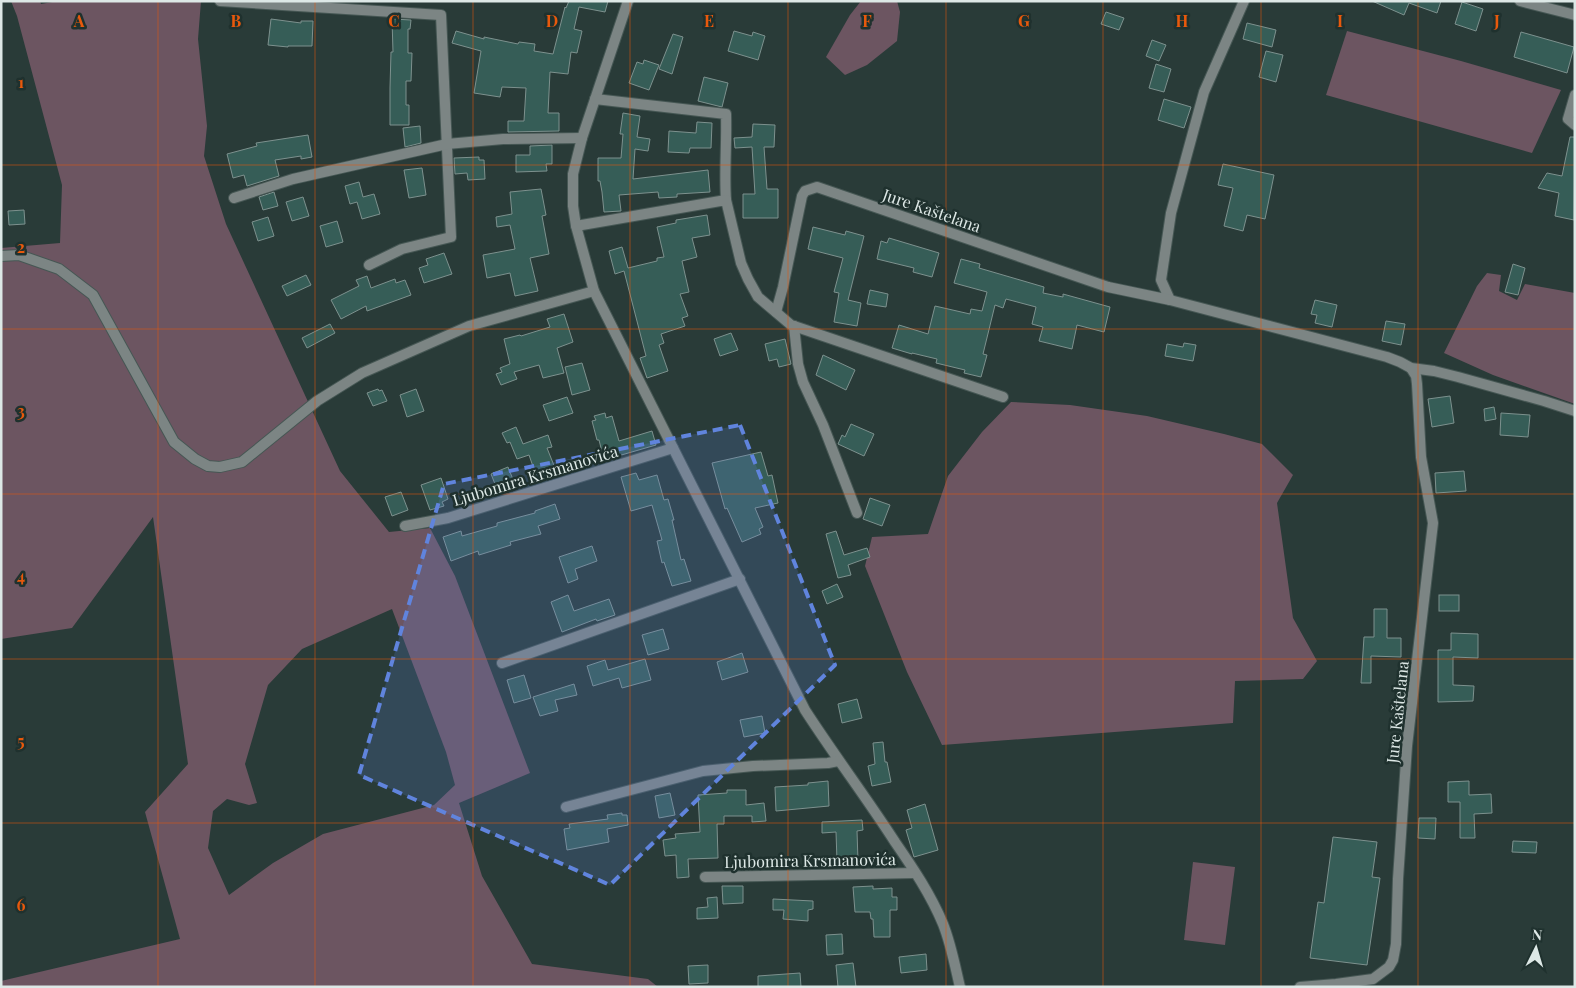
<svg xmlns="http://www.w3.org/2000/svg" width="1576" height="988" font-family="'Playfair Display',serif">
<rect width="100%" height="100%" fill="#293b38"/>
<g fill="#6c5561" fill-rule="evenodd">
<path d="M11,1H40L41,4L58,1H201L198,39L207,126L204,156L226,224L340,471L389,532L430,528L455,576L530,773L459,803L482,876L532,964L648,979L658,987H1V981L180,939L145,812L188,764L153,517L72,628L1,639V248L60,243L62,185L17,16ZM392,609L446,752L455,785L434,805L323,834L273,863L229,895L208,848L213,811L227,799L249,805L257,803L245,764L268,685L302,649Z"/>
<polygon points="861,1 897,1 900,12 897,41 867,65 845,75 826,57 850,15"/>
<polygon points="1347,31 1461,61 1561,90 1532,153 1326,95"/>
<polygon points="1487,273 1501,275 1499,291 1517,300 1525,284 1575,293 1575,404 1493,375 1444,353 1477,286"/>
<polygon points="1011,402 1070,405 1147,416 1224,434 1262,444 1293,475 1277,503 1293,618 1317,661 1303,679 1235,681 1233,723 942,745 907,672 865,566 872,537 928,534 948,476 982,432"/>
<polygon points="1193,862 1235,867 1225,945 1184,940"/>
</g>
<g fill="#365d57" stroke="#7d918e">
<polygon points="569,1 608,1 605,12 579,7 574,29 582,31 577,53 571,52 568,74 550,72 548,113 559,113 559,131 508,132 508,121 524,121 526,88 502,87 500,97 474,93 481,51 452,43 456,31 484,39 484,37 518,44 519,42 535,44 534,51 553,54 565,7 566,8"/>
<polygon points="1372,1 1441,1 1437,13 1409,3 1404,15"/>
<polygon points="1462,2 1483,9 1476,31 1455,24"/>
<polygon points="1106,12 1124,18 1119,30 1101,24"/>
<polygon points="271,19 301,23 301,21 313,21 312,46 288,46 288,47 268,45"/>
<polygon points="392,19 411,20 410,29 408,29 408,53 412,53 411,81 406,81 406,105 409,105 409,125 390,125 390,88 391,52 393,52"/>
<polygon points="1247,23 1276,30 1272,47 1243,39"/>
<polygon points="734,31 752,36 753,32 765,36 758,60 728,51"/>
<polygon points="1521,32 1574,47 1567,73 1514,57"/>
<polygon points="673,34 683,37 672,74 659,69"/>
<polygon points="1152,40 1166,45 1159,61 1146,56"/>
<polygon points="1266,51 1283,55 1276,82 1259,77"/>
<polygon points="644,60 659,65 649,90 629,83 637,62 643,64"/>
<polygon points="1156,64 1171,69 1164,92 1149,88"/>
<polygon points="704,77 728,83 722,107 698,101"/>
<polygon points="1164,99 1191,107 1184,128 1158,120"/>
<polygon points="623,113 640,116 637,137 650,139 648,151 635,149 633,179 708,170 710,192 677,194 677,197 659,198 658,192 619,195 621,211 604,212 602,192 600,181 598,181 598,158 621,158 623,134 620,134"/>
<polygon points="697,122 712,123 711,148 690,148 689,153 668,152 669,131 696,133"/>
<polygon points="753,124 775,125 774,147 764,147 767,189 778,189 778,218 743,218 743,194 755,194 752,147 735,148 734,138 752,137"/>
<polygon points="420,126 421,143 405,147 403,128"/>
<polygon points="308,135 312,157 301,159 301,156 275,160 279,176 247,186 244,175 233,178 227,154 257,146 256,143"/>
<polygon points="1570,137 1575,137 1574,220 1555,216 1559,193 1538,188 1547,173 1562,176"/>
<polygon points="552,145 552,164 546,164 547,171 516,172 516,155 530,155 530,146"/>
<polygon points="479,157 479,160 484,160 485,179 468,180 467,173 455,174 454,158"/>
<polygon points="1223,164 1274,175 1265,219 1247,215 1243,231 1224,226 1233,188 1218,185"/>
<polygon points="422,168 426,195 409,198 404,170"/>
<polygon points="359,182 363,197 374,194 380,214 362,219 357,202 350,204 345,186"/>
<polygon points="541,189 546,215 542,216 549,254 530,258 538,291 515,296 510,273 487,278 483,255 515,249 510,225 497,227 496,217 512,214 510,192"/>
<polygon points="274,192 278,206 263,210 259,197"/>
<polygon points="303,197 309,216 292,221 286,202"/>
<polygon points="24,210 25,224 9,225 8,211"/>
<polygon points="707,215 710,235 692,238 697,257 682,261 689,292 680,294 688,316 682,318 685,326 661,334 664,343 659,345 668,371 647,378 640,358 646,356 624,271 615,274 609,251 622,247 628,268 657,261 657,258 664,257 657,227 676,223 676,220"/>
<polygon points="268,217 274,236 258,241 252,222"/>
<polygon points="337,221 343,242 326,247 320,226"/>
<polygon points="813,227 845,235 846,231 864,236 848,300 861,303 857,326 834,322 839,293 834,292 843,258 808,249"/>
<polygon points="889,238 939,253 932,277 913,272 914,268 877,259 881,241 887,243"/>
<polygon points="444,253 452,274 424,283 419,268 428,265 426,259"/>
<polygon points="961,259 980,264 979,268 1044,287 1043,293 1063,297 1063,294 1110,307 1104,332 1077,325 1072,349 1039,341 1043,327 1032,324 1036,307 1006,299 1003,308 995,305 983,354 987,355 981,377 964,373 965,370 936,363 937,359 912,353 912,354 892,348 899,325 928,334 935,306 970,314 971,309 982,311 987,292 954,283"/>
<polygon points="1513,264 1525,268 1518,295 1505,292"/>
<polygon points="306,275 311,285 287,296 282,286"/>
<polygon points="367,276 371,288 395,279 396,283 405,280 411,295 367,311 366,306 341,319 331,300 359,286 356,280"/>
<polygon points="870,290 888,294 886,307 867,304"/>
<polygon points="1315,300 1337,305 1332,327 1315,323 1317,315 1311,314"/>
<polygon points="564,314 573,342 557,348 564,373 543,378 539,365 514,372 517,379 501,385 496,374 502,372 500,368 510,364 504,339 520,335 521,336 550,327 547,319"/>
<polygon points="1386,321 1405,324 1401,345 1382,341"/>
<polygon points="330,324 335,333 307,348 302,338"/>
<polygon points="731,333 738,350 720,356 714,339"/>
<polygon points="785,339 791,364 779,367 777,359 769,361 765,344"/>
<polygon points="1184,343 1196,345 1193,361 1165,356 1167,344 1183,347"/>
<polygon points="823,355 855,370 846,390 816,375"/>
<polygon points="582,363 590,390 572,395 565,367"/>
<polygon points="378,389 379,391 382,390 387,401 373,406 367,393"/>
<polygon points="416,389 424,411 407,417 400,395"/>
<polygon points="1450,396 1454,423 1432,427 1428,399"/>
<polygon points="567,397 573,413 549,421 543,405"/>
<polygon points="1494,407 1496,419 1485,421 1484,409"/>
<polygon points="605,413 606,418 612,416 619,441 652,431 656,445 604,460 599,440 597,440 592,421 596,420 594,416"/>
<polygon points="1501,413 1530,415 1528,437 1500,435"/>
<polygon points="851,424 874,434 864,456 838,444 842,435 845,437"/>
<polygon points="516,427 523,444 548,435 552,447 547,448 555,468 536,475 529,455 517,459 510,442 507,443 502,433"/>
<polygon points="761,452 768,476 772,475 778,503 755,508 763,527 759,529 761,534 742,542 727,508 725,509 712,463"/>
<polygon points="508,467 514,482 497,489 491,474"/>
<polygon points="1464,471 1466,491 1436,493 1435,473"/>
<polygon points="636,473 639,480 657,475 664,500 668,499 674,520 672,520 681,560 684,559 691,581 672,586 664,562 662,563 657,541 662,540 652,505 631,511 621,477"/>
<polygon points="441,478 448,499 442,502 444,506 430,510 421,485"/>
<polygon points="401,492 408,510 392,516 385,497"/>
<polygon points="870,498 890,505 882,526 863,519"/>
<polygon points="555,504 560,519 538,526 541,534 510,542 511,545 479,555 478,551 451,561 443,537 461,531 462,536 497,526 497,523 535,513 535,511"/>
<polygon points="836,531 844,555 867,548 870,557 848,565 851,575 838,578 826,534"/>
<polygon points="592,546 597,561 575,569 578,579 568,583 559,557"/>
<polygon points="837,584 843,597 827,604 822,591"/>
<polygon points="568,595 574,611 609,599 615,615 597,621 596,619 562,632 551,602"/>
<rect x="1439" y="595" width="20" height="16"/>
<polygon points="1374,609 1387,609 1387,638 1401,638 1401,657 1371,656 1371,683 1361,683 1364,637 1374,637"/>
<polygon points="663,629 669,649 648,655 642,635"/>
<polygon points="1451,633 1478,634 1478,658 1453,657 1453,685 1474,686 1473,701 1438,702 1438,650 1451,650"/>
<polygon points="742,653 748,672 722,680 717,662"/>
<polygon points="645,659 651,680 622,688 619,678 593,686 587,666 605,660 608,670"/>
<polygon points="524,675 531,698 514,703 507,680"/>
<polygon points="574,684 577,695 555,700 558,711 540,716 533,697"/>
<polygon points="857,699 862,718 842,723 838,704"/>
<polygon points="762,716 765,733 744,737 740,720"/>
<polygon points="883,742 885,762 887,762 891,782 872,786 868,766 875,764 873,743"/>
<polygon points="828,781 829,806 776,811 775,787 808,785 808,783"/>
<polygon points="1469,781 1469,795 1491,794 1492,813 1474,814 1475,838 1460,838 1460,802 1448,802 1448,782"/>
<polygon points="727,790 746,790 746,805 764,803 766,821 752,822 752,816 724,816 724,824 717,824 718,858 688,859 689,877 677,878 676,855 665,856 663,840 676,838 675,834 700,832 698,795 727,793"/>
<polygon points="670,793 675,815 659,818 655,796"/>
<polygon points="925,804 938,850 914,857 906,830 912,828 907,810"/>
<polygon points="622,813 622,815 627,815 628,825 607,829 609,842 567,850 564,829 570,828 569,824 608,819 607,815"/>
<polygon points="1419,818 1436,818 1435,839 1418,838"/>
<polygon points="862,820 863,830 857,831 858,861 837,861 836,832 822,833 822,822"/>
<polygon points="1333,837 1377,842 1372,877 1380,878 1367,965 1310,958 1318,902 1324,903"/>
<polygon points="1513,841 1537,842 1536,853 1512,852"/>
<polygon points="722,886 743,886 743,903 723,904"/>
<polygon points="873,886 873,889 892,888 892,897 897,897 897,910 890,910 890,937 874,937 873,919 871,919 870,912 855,912 853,887"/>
<polygon points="717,897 718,918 697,919 697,908 708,907 707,898"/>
<polygon points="773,899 813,901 813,909 808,910 808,921 783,919 784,910 773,910"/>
<polygon points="842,934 843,954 827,955 826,935"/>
<polygon points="926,954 927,970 901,973 899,957"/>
<polygon points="853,963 856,987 838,987 836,965"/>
<polygon points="708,965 708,983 689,984 688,966"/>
<polygon points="800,973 801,987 758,987 758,976"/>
</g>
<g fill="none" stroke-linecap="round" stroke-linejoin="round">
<g stroke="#465754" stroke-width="12">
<g id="minor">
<polyline points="220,1 441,15 451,237 402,249 369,265"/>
<path d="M628,1L582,138L573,174V206L576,226L594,291L805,710C834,755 866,797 895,842C913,868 931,895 943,924C951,944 955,966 960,987"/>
<polyline points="1520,1 1575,15"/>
<polyline points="1575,95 1568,119 1575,125"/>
<path d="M595,99L726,114C727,143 724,171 726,200"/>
<polyline points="234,198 293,179 447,144 503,139 582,138"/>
<polyline points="576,226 726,200 741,263 748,279 758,297 791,325 1003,397"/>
<polyline points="1,256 19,255 59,269 93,295 174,442 195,459 208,466 220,467 242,462 317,401 362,373 469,326 594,291"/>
<polyline points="1170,300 1161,280 1171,213 1204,92 1244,1"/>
<polyline points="776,312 783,287 802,196 805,191 817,187 1108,287 1170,300 1387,357 1400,362 1411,368 1434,371 1458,377 1544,401 1575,411"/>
<polyline points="794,326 798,364 803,382 823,425 857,513"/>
<polyline points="405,526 448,518 673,448"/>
<polyline points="502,663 740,579"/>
<polyline points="566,807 703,771 753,766 828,763 838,761"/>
<polyline points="705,877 915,873"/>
<polyline points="1300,987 1336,984 1373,979 1389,967 1393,960 1396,944 1398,879 1407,746 1433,523 1421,457 1417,384 1416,376 1411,368"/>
</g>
</g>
<use href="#minor" stroke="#7c8584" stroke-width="10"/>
</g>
<path fill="#6084dd" fill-opacity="0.2" stroke="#6084dd" stroke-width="4" stroke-dasharray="10 6" stroke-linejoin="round" d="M740,425L835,665L610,885L359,775L444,484Z"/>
<path fill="none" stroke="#e8590c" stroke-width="1" stroke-opacity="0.55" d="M158,1V987M315,1V987M473,1V987M630,1V987M788,1V987M946,1V987M1103,1V987M1261,1V987M1418,1V987M1,165H1575M1,329H1575M1,494H1575M1,659H1575M1,823H1575"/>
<g text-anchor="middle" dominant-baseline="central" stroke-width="5" stroke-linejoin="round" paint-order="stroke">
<g font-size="16" fill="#dde8e6" stroke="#1f312e">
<text transform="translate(932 210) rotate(19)">Jure Kaštelana</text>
<text transform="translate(535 475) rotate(-17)">Ljubomira Krsmanovića</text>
<text transform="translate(1397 712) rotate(-84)">Jure Kaštelana</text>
<text transform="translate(810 860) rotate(-1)">Ljubomira Krsmanovića</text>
</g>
</g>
<g font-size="16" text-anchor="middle" font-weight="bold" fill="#e8590c" stroke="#1f312e" stroke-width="5" stroke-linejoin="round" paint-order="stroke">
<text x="79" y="27">A</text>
<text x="236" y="27">B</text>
<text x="394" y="27">C</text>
<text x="552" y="27">D</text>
<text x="709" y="27">E</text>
<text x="867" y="27">F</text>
<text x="1024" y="27">G</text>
<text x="1182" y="27">H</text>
<text x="1340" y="27">I</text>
<text x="1497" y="27">J</text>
<text x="21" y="88">1</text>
<text x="21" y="253">2</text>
<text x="21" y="417">3</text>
<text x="21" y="582">4</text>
<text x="21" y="747">5</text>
<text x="21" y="911">6</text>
</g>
<rect width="1576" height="988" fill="none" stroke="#dde8e6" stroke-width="5"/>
<g transform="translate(1536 948) rotate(5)" stroke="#1f312e" stroke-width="4" paint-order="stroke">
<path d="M0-4L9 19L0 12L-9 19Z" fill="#dde8e6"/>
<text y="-8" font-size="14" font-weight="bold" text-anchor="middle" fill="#dde8e6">N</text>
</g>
</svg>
